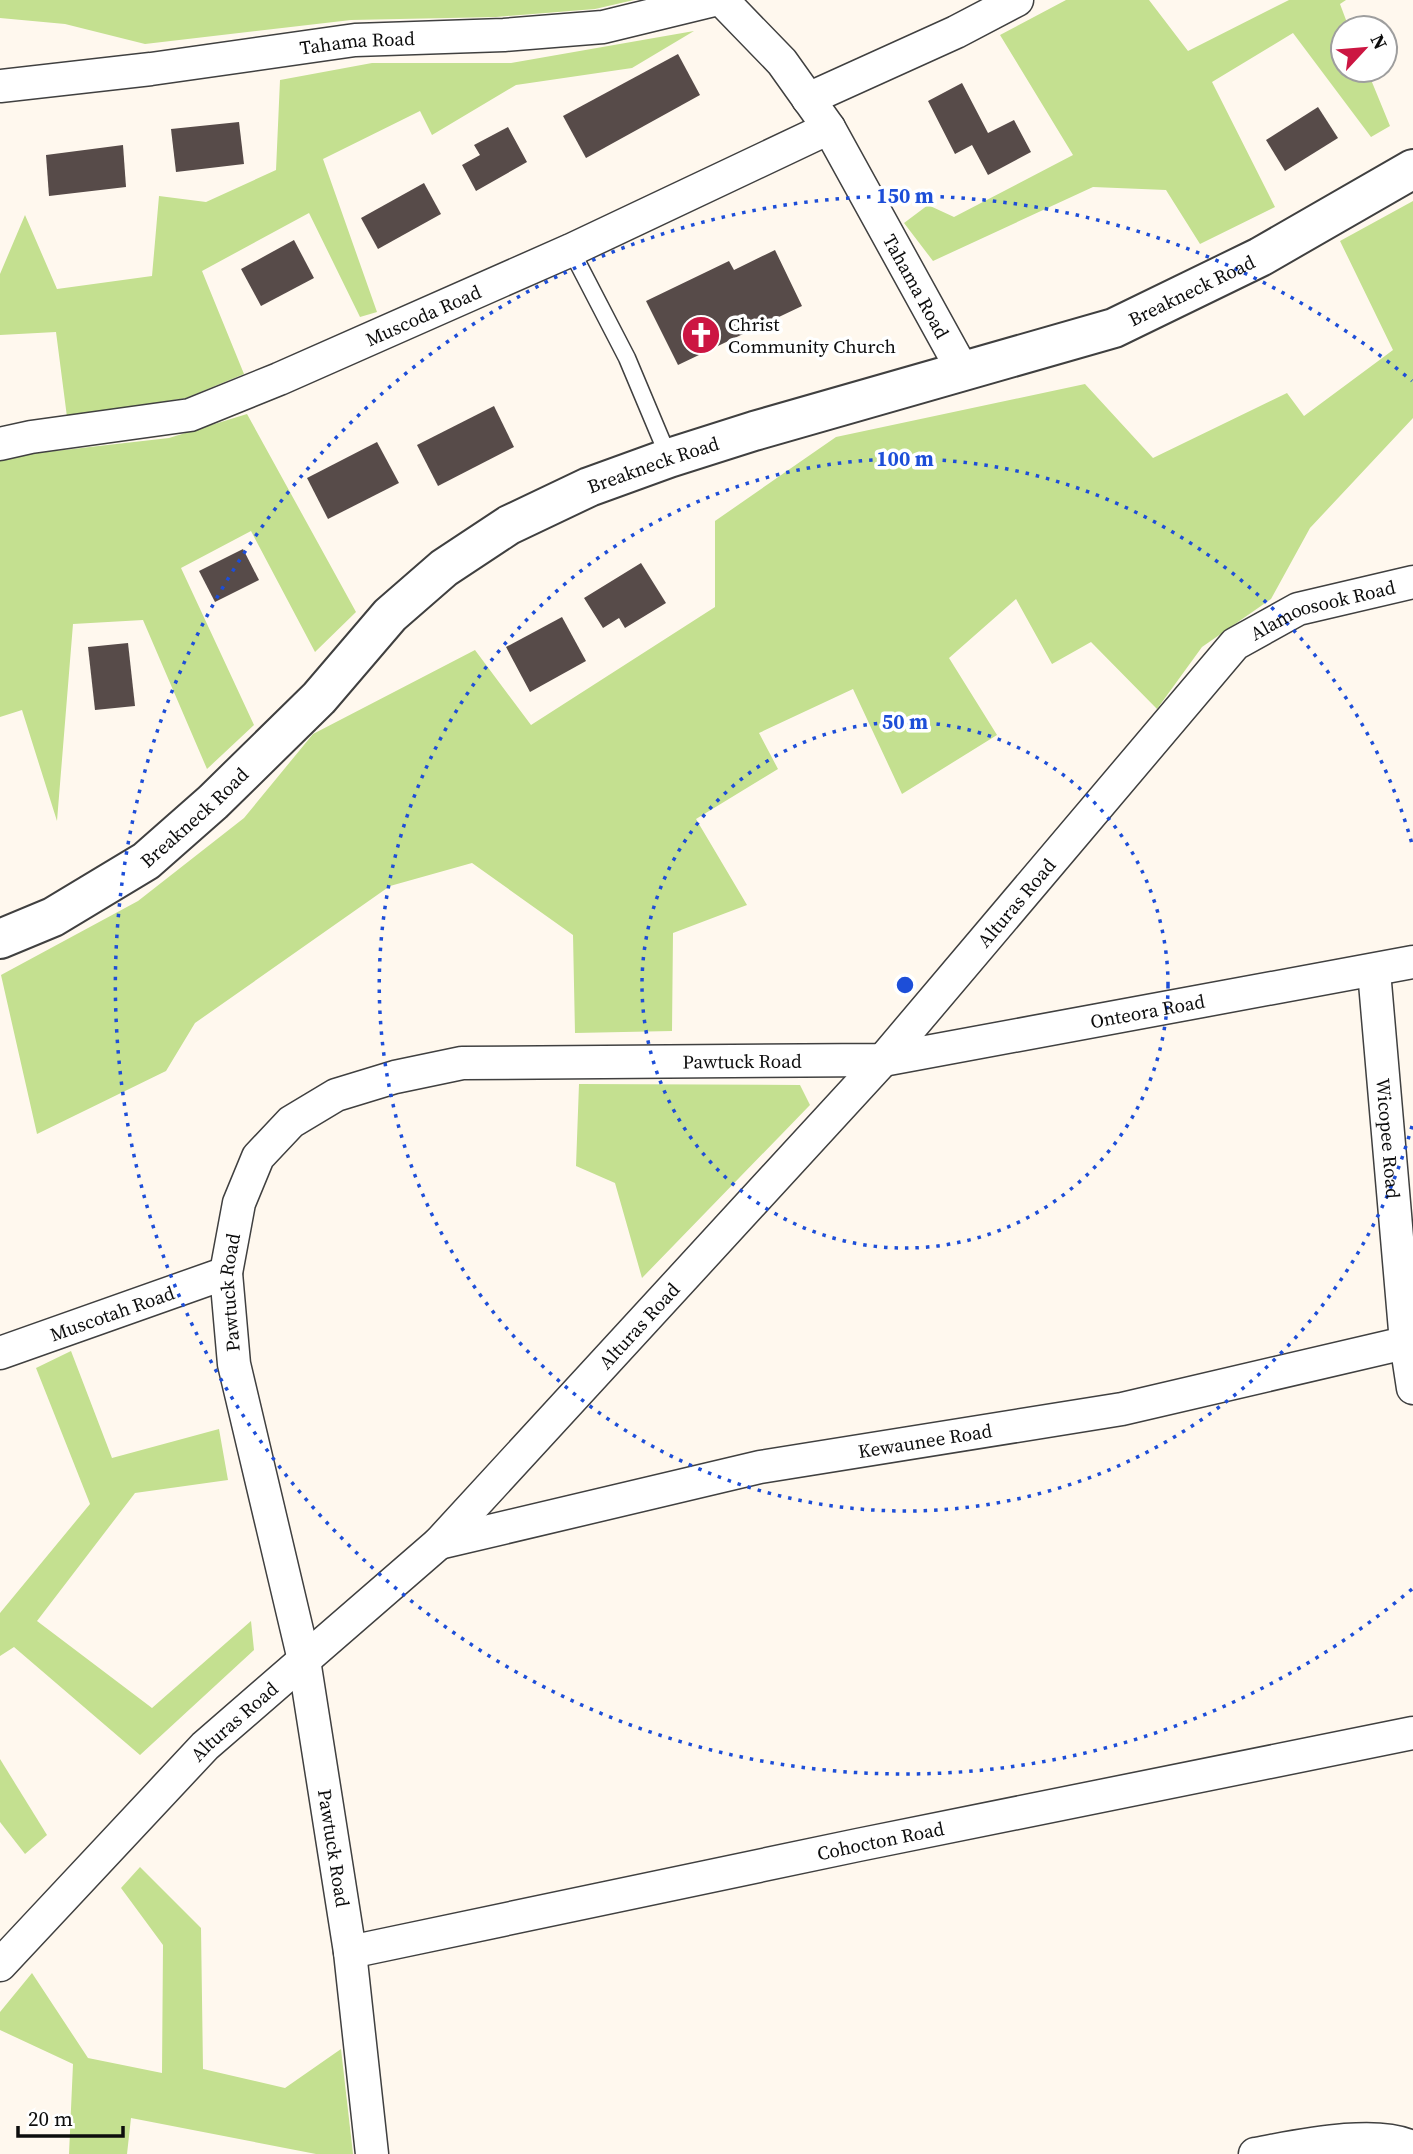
<svg xmlns="http://www.w3.org/2000/svg" width="1413" height="2154" font-family="'Source Serif 4',serif">
<rect width="100%" height="100%" fill="#fff8ee"/>
<g fill="#c4e090">
<polygon points="0,0 634,0 595,9 496,17 351,20 145,44 65,24 0,18"/>
<polygon points="1066,0 1149,0 1188,51 1289,0 1346,0 1340,4 1349,28 1343,28 1343,70 1367,70 1390,126 1371,137 1293,33 1212,82 1275,207 1200,244 1166,190 1093,187 933,261 904,223 928,205 954,217 1073,155 1000,35"/>
<polygon points="694,31 632,68 516,85 432,135 420,111 323,159 377,312 360,317 309,213 202,271 244,374 186,398 67,417 56,332 0,335 0,274 25,215 57,289 152,276 159,196 206,202 276,170 280,80 372,63 511,63"/>
<polygon points="1413,201 1413,418 1310,528 1271,599 1202,647 1157,709 1091,642 1052,664 1016,599 949,658 997,735 902,794 853,689 759,733 778,769 696,819 747,905 673,933 672,1031 575,1033 573,935 472,863 390,886 195,1023 166,1071 37,1134 1,975 138,901 244,818 313,734 475,650 531,725 715,607 715,521 836,437 1085,384 1153,458 1287,393 1304,416 1393,350 1340,241"/>
<polygon points="247,414 356,612 315,652 251,531 181,568 254,725 207,769 143,620 73,624 57,821 22,710 0,717 0,460 20,455 169,438"/>
<polygon points="579,1084 800,1085 810,1105 642,1278 615,1183 576,1166"/>
<polygon points="71,1351 112,1458 219,1429 228,1480 135,1493 37,1621 152,1708 251,1621 254,1650 140,1755 14,1647 0,1656 0,1613 90,1504 36,1368"/>
<polygon points="0,1759 47,1835 25,1854 0,1822"/>
<polygon points="140,1867 201,1928 203,2069 285,2088 341,2049 353,2154 316,2154 131,2118 127,2154 69,2154 73,2064 0,2030 0,2012 32,1973 88,2058 162,2073 163,1945 121,1888"/>
</g>
<g fill="#574b49">
<polygon points="678,54 700,95 586,158 563,116"/>
<polygon points="962,83 988,133 1014,120 1031,152 988,175 972,145 955,154 928,101"/>
<polygon points="1318,107 1338,138 1285,171 1266,140"/>
<polygon points="239,122 244,164 176,172 171,129"/>
<polygon points="508,127 527,162 476,191 462,165 480,155 474,145"/>
<polygon points="123,145 126,187 49,196 46,155"/>
<polygon points="424,183 441,214 378,249 361,218"/>
<polygon points="294,240 314,278 261,306 241,269"/>
<polygon points="775,250 802,306 678,365 646,301 729,261 734,270"/>
<polygon points="494,406 514,447 438,486 417,445"/>
<polygon points="377,442 399,483 328,519 307,478"/>
<polygon points="243,549 259,580 215,602 199,571"/>
<polygon points="641,563 666,603 625,628 619,618 603,628 584,598"/>
<polygon points="562,617 586,661 530,692 506,647"/>
<polygon points="128,643 135,706 95,710 88,647"/>
</g>
<g fill="none" stroke-linecap="round" stroke-linejoin="round">
<g stroke="#404040" stroke-width="19">
<polyline id="service" points="571,250 627,358 669,458"/>
</g>
<g stroke="#404040" stroke-width="35">
<g id="minor">
<path id="s1" d="M722,0L782,62L829,128L963,371"/>
<path id="s2" d="M0,86L151,69L355,40L504,35L603,27L714,0"/>
<polyline points="808,99 956,32 1017,0"/>
<path id="s3" d="M0,444L31,437L190,415L279,379L571,250L829,128"/>
<path id="s4" d="M1374,971L1406,1342L1413,1388"/>
<path id="s5" d="M0,1353L226,1273"/>
<path id="s6" d="M439,1543L760,1467L1122,1409L1413,1341"/>
<path id="s7" d="M350,1952L858,1845L1413,1733"/>
<path id="s8" d="M0,1965L205,1746L439,1543L883,1060L1235,644L1298,609L1413,582"/>
<path id="s9" d="M372,2154L350,1952L304,1660L234,1364L226,1273L239,1203L258,1157L291,1122L336,1095L395,1077L462,1063L883,1060L1413,962"/>
<path d="M1255,2154C1294,2147 1380,2128 1413,2148"/>
</g>
</g>
<g stroke="#404040" stroke-width="42">
<g id="tertiary">
<path id="s10" d="M0,939L53,917L146,861L213,802L319,698L390,615L444,568L509,525L589,487L669,458L754,431L1114,328L1260,257L1413,169"/>
</g>
</g>
<use href="#service" stroke="#fff" stroke-width="16"/>
<use href="#minor" stroke="#fff" stroke-width="32"/>
<use href="#tertiary" stroke="#fff" stroke-width="38"/>
</g>
<g fill="none" stroke="#1d4ed8" stroke-width="3.5" stroke-dasharray="3.5 7">
<circle cx="905" cy="985" r="263"/>
<path d="M1412 1126A526 526 0 1 1 1412 844"/>
<path d="M1412 1589A789 789 0 1 1 1412 381"/>
</g>
<defs>
<g id="church-disc" transform="scale(2.0125)"><circle r="9.5" fill="#cc1642" stroke="#fff"/><path d="M-1.2-6h2.4v3.5h3.3v2.4h-3.3V6h-2.4V-.1h-3.3v-2.4h3.3Z" fill="#fff"/></g>
</defs>
<g fill-rule="evenodd">
<use href="#church-disc" x="701" y="335"/>
</g>
<g text-anchor="middle" dominant-baseline="central" stroke-width="7" stroke-linejoin="round" paint-order="stroke">
<g font-size="19" fill="#0d0d0d" stroke="#fff">
<text stroke="none"><textPath href="#s2" startOffset="360">Tahama Road</textPath></text>
<text stroke="none"><textPath href="#s1" startOffset="348">Tahama Road</textPath></text>
<text stroke="none"><textPath href="#s10" startOffset="1386">Breakneck Road</textPath></text>
<text stroke="none"><textPath href="#s3" startOffset="446">Muscoda Road</textPath></text>
<text stroke="none"><textPath href="#s10" startOffset="819">Breakneck Road</textPath></text>
<text stroke="none"><textPath href="#s8" startOffset="1906">Alamoosook Road</textPath></text>
<text stroke="none"><textPath href="#s10" startOffset="231">Breakneck Road</textPath></text>
<text stroke="none"><textPath href="#s8" startOffset="1472">Alturas Road</textPath></text>
<text stroke="none"><textPath href="#s9" startOffset="1936">Onteora Road</textPath></text>
<text stroke="none"><textPath href="#s9" startOffset="1526">Pawtuck Road</textPath></text>
<text stroke="none"><textPath href="#s4" startOffset="168">Wicopee Road</textPath></text>
<text stroke="none"><textPath href="#s9" startOffset="875">Pawtuck Road</textPath></text>
<text stroke="none"><textPath href="#s5" startOffset="119">Muscotah Road</textPath></text>
<text stroke="none"><textPath href="#s8" startOffset="905">Alturas Road</textPath></text>
<text stroke="none"><textPath href="#s6" startOffset="497">Kewaunee Road</textPath></text>
<text stroke="none"><textPath href="#s8" startOffset="338">Alturas Road</textPath></text>
<text stroke="none"><textPath href="#s7" startOffset="542">Cohocton Road</textPath></text>
<text transform="translate(334 1848) rotate(81)">Pawtuck Road</text>
</g>
<g font-size="19" fill="#0d0d0d" stroke="#fff" text-anchor="start">
<text x="728" y="324">Christ<tspan x="728" dy="22">Community Church</tspan></text>
</g>
</g>
<circle cx="905" cy="985" r="10" fill="#1d4ed8" stroke="#fff" stroke-width="3.5"/>
<g font-size="21" text-anchor="middle" font-weight="bold" fill="#1d4ed8" stroke="#fff" stroke-width="7" stroke-linejoin="round" paint-order="stroke">
<text x="905" y="203">150 m</text>
<text x="905" y="466">100 m</text>
<text x="905" y="729">50 m</text>
</g>
<g transform="translate(1364 49) rotate(64)"><circle r="33" fill="#ffffff" stroke="#9e9e9e" stroke-width="2"/>
<path d="M0-5L12 26L0 18L-12 26Z" fill="#cc1642"/>
<text y="-10" font-size="19" font-weight="bold" text-anchor="middle" fill="#0d0d0d">N</text>
</g>
<path d="M18 2126v10h105v-10" fill="none" stroke="#0d0d0d" stroke-width="3.5"/>
<text x="28" y="2126" font-size="21" fill="#0d0d0d" stroke="#ffffff" stroke-width="5" paint-order="stroke">20 m</text>
</svg>
